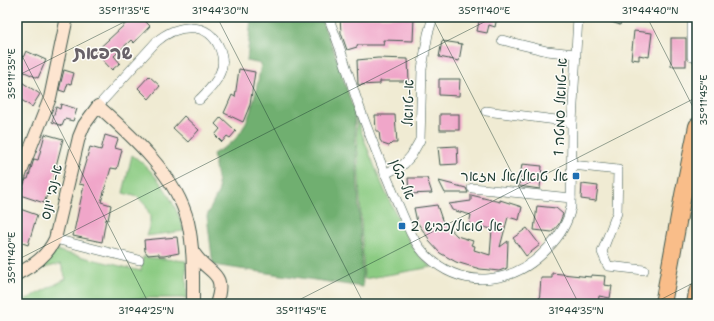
<svg xmlns="http://www.w3.org/2000/svg" width="714" height="321" font-family="'Shantell Sans','Playpen Sans Hebrew',sans-serif">
<rect width="100%" height="100%" fill="#fdfcf7"/>
<filter id="ink" filterUnits="userSpaceOnUse"><feTurbulence type="fractalNoise" baseFrequency=".025" numOctaves="2"/><feDisplacementMap in="SourceGraphic" scale="8" xChannelSelector="R" yChannelSelector="G"/><feConvolveMatrix kernelMatrix="1 2 1 2 8 2 1 2 1" color-interpolation-filters="sRGB"/></filter>
<filter id="wash" filterUnits="userSpaceOnUse"><feTurbulence type="fractalNoise" baseFrequency=".012" numOctaves="4" result="noise"/><feDisplacementMap in="SourceGraphic" scale="16" xChannelSelector="R" yChannelSelector="G"/><feGaussianBlur stdDeviation="0.9" result="paint"/><feColorMatrix in="noise" values="0 0 0 0 0 0 0 0 0 0 0 0 0 0 0 0 0 1.4 0 .05"/><feComposite in="paint" operator="in"/></filter>
<g filter="url(#wash)">
<rect width="100%" height="100%" fill="#f0ebd3"/>
<g fill="#8bcb82" stroke="#55845b">
<path d="M356,117C368,150 380,183 396,214C405,234 413,254 432,267L364,279Z"/>
<path d="M132,155C158,173 175,201 184,231L146,236L150,224V216L146,206L138,197L123,193Z"/>
<polygon points="54,250 141,271 143,257 186,261 187,298 144,298 83,304 17,304 66,279 61,264 35,270"/>
</g>
<path fill="#70af70" stroke="#487652" d="M251,17H320L336,56L354,111L363,287L213,265L207,216L219,190L213,154C219,150 227,147 232,142C251,126 257,87 261,64L247,61Z"/>
<g id="blocks">
<g fill="#f0a6c9">
<polygon points="133,17 141,17 150,26 134,43 131,40 114,56 120,63 112,70 95,52"/>
<polygon points="340,17 414,17 413,41 383,40 384,45 357,45 357,47 347,50 341,33"/>
<polygon points="480,17 497,17 495,27 489,25 487,33 477,31"/>
<polygon points="601,17 622,17 620,25 600,18"/>
<polygon points="634,31 652,33 649,57 639,55 639,60 631,59"/>
<rect x="671" y="38" width="15" height="28"/>
<polygon points="442,41 462,44 459,61 439,57"/>
<polygon points="26,51 46,60 38,78 18,69"/>
<polygon points="378,58 408,59 409,81 380,81 380,84 358,85 357,60"/>
<polygon points="239,69 255,72 250,105 243,122 224,113 232,95 235,97"/>
<polygon points="64,70 74,73 71,84 68,83 65,92 59,90"/>
<polygon points="149,76 160,86 149,99 138,88"/>
<polygon points="17,79 40,94 32,107 17,97"/>
<polygon points="439,79 460,79 459,96 439,95"/>
<polygon points="61,104 77,109 73,121 65,119 62,126 52,122 56,107 60,109"/>
<rect x="440" y="114" width="19" height="16"/>
<polygon points="375,115 395,115 397,143 392,143 389,146 383,144 380,140 379,131 376,131"/>
<polygon points="184,116 199,130 188,142 173,128"/>
<polygon points="221,117 236,131 230,138 227,136 222,142 215,135 220,129 215,124"/>
<polygon points="45,134 63,139 56,166 58,167 44,203 20,195 26,179 28,179 34,159 38,160"/>
<polygon points="105,135 118,139 115,148 122,150 117,169 111,168 101,202 111,205 108,220 106,219 102,242 73,236 84,185 79,184 90,147 101,150"/>
<polygon points="457,146 458,164 440,165 438,147"/>
<polygon points="522,164 542,166 540,189 519,186"/>
<polygon points="408,178 427,178 432,193 409,194"/>
<polygon points="439,181 466,188 468,193 445,193"/>
<polygon points="582,184 598,186 596,201 581,199"/>
<polygon points="471,195 500,202 500,200 522,207 519,220 508,217 500,247 508,241 507,268 499,271 480,269 456,262 440,253 428,240 429,239 417,222 414,208 437,205 442,220 457,236 473,241 471,245 475,246 474,250 490,255 492,229 469,224 471,215 452,210 449,204 471,201"/>
<polygon points="537,206 556,208 563,214 559,224 552,232 534,230"/>
<polygon points="20,209 37,215 28,245 17,241 17,216"/>
<polygon points="527,228 540,245 526,256 513,238"/>
<polygon points="177,237 179,253 164,256 159,256 159,254 148,255 145,251 144,240"/>
<polygon points="552,273 591,277 591,275 605,276 604,285 612,286 610,298 599,296 598,304 539,304 541,278 552,278"/>
</g>
</g>
</g>
<g filter="url(#ink)">
<use href="#blocks" fill-opacity="0" stroke="#3e574c" stroke-width="1"/>
<g fill="none" stroke-linecap="round" stroke-linejoin="round">
<g stroke="#3e574c" stroke-width="10">
<g id="street">
<path d="M328,17C340,45 348,74 358,103C370,137 384,171 398,204C406,222 413,243 427,256C464,291 515,284 548,248C560,236 568,223 571,207L572,122L578,17"/>
<polyline points="502,40 547,51 575,54"/>
<polyline points="692,57 692,17"/>
<path d="M98,106L156,42C176,25 208,19 220,49C223,57 224,65 220,73C216,84 207,92 199,100"/>
<polyline points="486,111 572,122"/>
<polyline points="572,165 618,170 617,213 602,252 608,266 644,270"/>
<polyline points="385,174 404,164 411,156 420,140 422,69 428,34 433,17"/>
<polyline points="472,188 571,198"/>
<polyline points="55,239 139,260"/>
</g>
</g>
<g stroke="#3e574c" stroke-width="14">
<g id="secondary">
<polyline points="17,182 50,98 67,17"/>
<path d="M192,250C207,276 228,269 216,304"/>
<path d="M17,274C34,265 47,256 55,239L79,137L84,125L98,106C132,136 177,176 188,222C194,248 193,277 193,304"/>
</g>
</g>
<g stroke="#3e574c" stroke-width="18">
<g id="highway">
<polyline points="663,304 683,195 697,126"/>
<polyline points="695,304 697,292"/>
</g>
</g>
<use href="#street" stroke="#fff" stroke-width="9"/>
<use href="#secondary" stroke="#fde5d0" stroke-width="12"/>
<use href="#highway" stroke="#f9bd89" stroke-width="16"/>
</g>
</g>
<path fill="none" stroke="#1f3d34" stroke-width="1" stroke-opacity="0.45" d="M217,17L364,304M432,17L579,304M647,17L697,115M17,46L149,304M17,76L134,17M17,260L494,17M291,304L697,97M652,304L697,281"/>
<g fill="#1f6fb2" stroke="#fdfcf7" stroke-width="1.5">
<rect x="572" y="172" width="8" height="8" rx="2"/>
<rect x="398" y="222" width="8" height="8" rx="2"/>
</g>
<g text-anchor="middle" dominant-baseline="central" stroke-width="3" stroke-linejoin="round" paint-order="stroke">
<g font-size="14" fill="#1f3d34" stroke="#fdfcf7">
<text transform="translate(408 103) rotate(-89)">א-טוואל</text>
<text transform="translate(560 107) rotate(-88)">א-טוואל סמטה 1</text>
<text transform="translate(403 179) rotate(67)">אל-בטן</text>
<text transform="translate(51 192) rotate(-77)">א-נבי יונס</text>
</g>
<g font-size="14" fill="#1f3d34" stroke="#fdfcf7" text-anchor="end">
<text x="568" y="176">אל טואל/אל מזאר</text>
<text x="410" y="226" text-anchor="start">אל טואל/כביש 2</text>
</g>
<g font-size="18" font-weight="bold" fill="#686268" stroke="#fdfcf7">
<text x="103" y="53">שרפאת</text>
</g>
</g>
<rect width="714" height="321" fill="none" stroke="#fdfcf7" stroke-width="44"/>
<rect x="22" y="22" width="670" height="277" fill="none" stroke="#1f3d34" stroke-width="1.5"/>
<g font-size="10" text-anchor="middle" fill="#1f3d34">
<text x="124" y="14">35°11'35"E</text>
<text x="220" y="14">31°44'30"N</text>
<text x="484" y="14">35°11'40"E</text>
<text x="650" y="14">31°44'40"N</text>
<text transform="translate(11 74) rotate(-90)" y="4">35°11'35"E</text>
<text transform="translate(703 100) rotate(-90)" y="4">35°11'45"E</text>
<text transform="translate(11 258) rotate(-90)" y="4">35°11'40"E</text>
<text x="146" y="314">31°44'25"N</text>
<text x="301" y="314">35°11'45"E</text>
<text x="576" y="314">31°44'35"N</text>
</g>
</svg>
